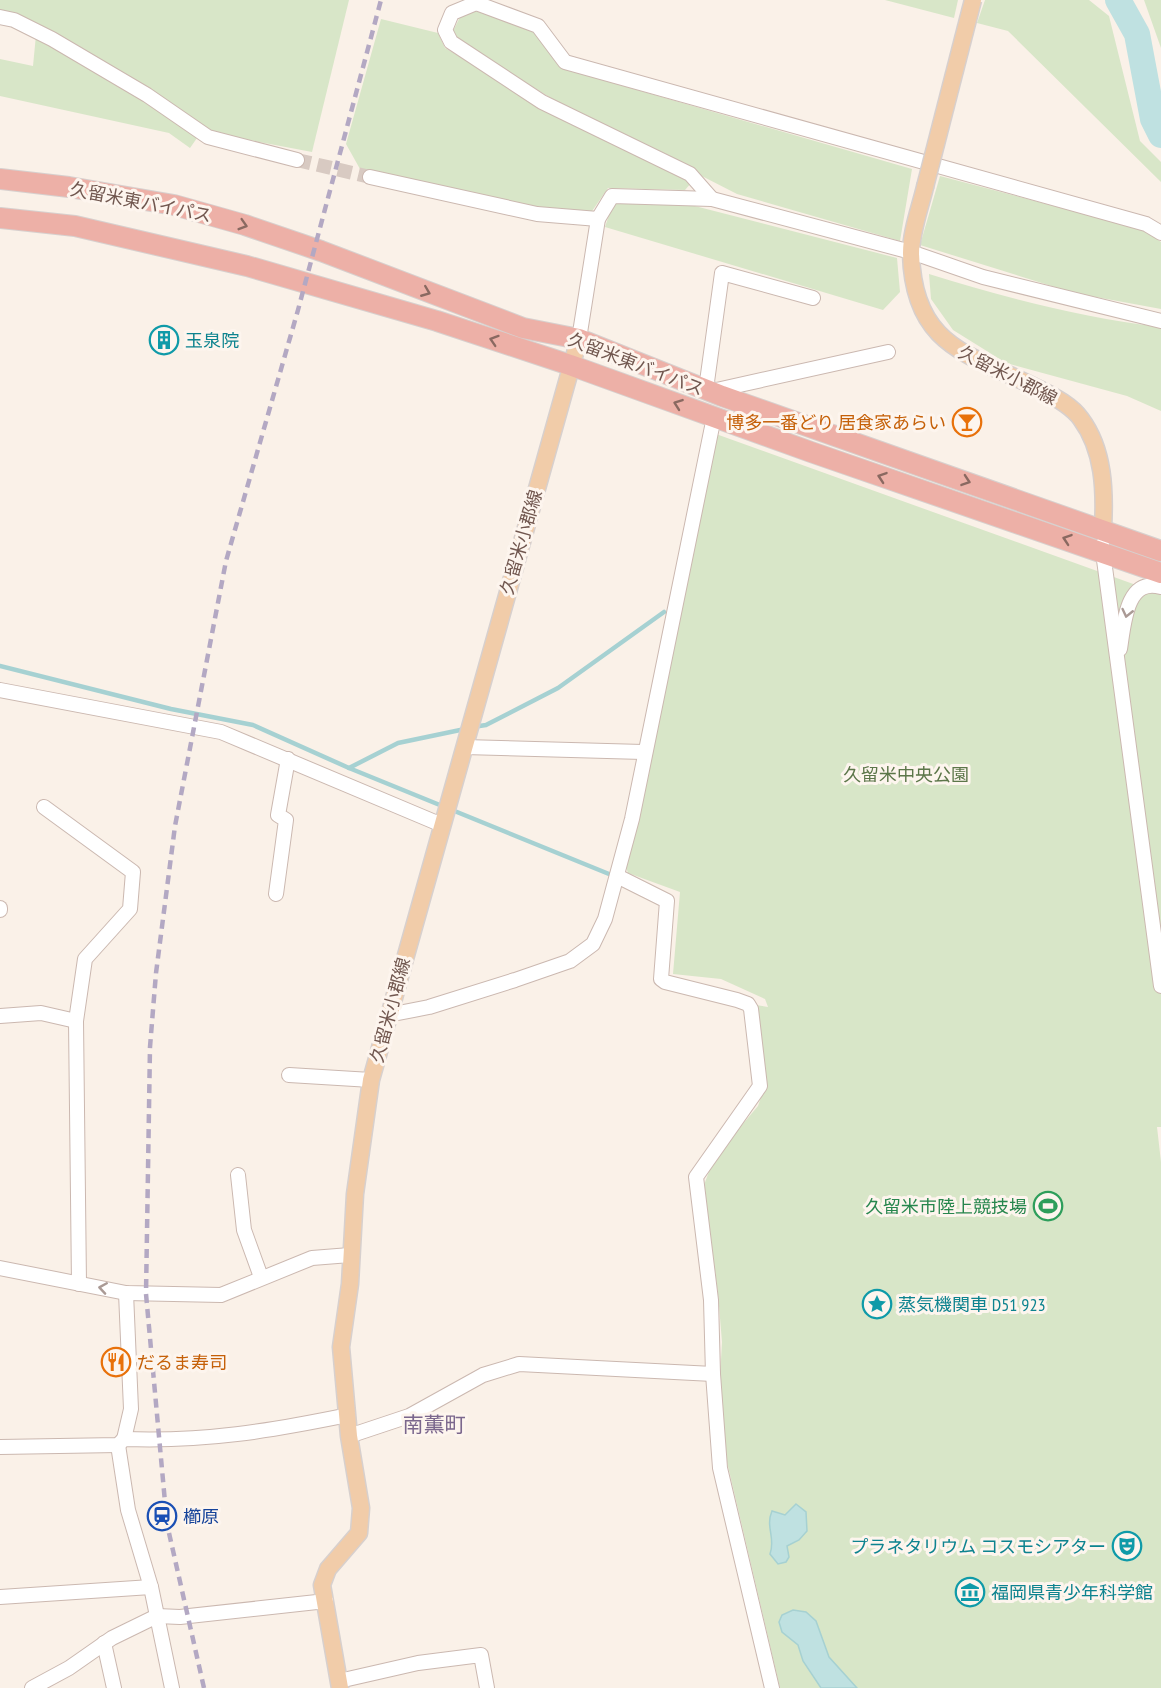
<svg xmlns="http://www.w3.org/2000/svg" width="1161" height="1688" font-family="'PT Sans Narrow','Noto Sans JP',sans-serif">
<rect width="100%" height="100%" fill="#faf1e8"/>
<g fill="#d8e6c8">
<polygon points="0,0 349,0 312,152 212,133 0,12"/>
<polygon points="885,0 958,0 954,18"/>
<polygon points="985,0 1089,0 1109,16 1140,141 1161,162 1161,182 1008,31 977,23"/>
<polygon points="1144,0 1161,0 1161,48"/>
<polygon points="478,10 535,32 561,68 912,169 900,241 737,194 559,103 455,39 453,31 461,15"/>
<polygon points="381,19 438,33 445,48 529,96 692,182 685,190 608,188 590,214 523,209 360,169 346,144"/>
<polygon points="36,35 195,132 197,138 190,148 169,133 0,96 0,59 33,66"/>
<polygon points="940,176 1145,230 1161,242 1161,309 1074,293 920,245"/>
<polygon points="614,200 687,204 897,258 900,292 883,310 605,227"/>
<path d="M929,274C1004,297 1082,318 1161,327V411L1127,396L1006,363L953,330L931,299Z"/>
<polygon points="716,434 1161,594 1161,1127 1157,1127 1161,1162 1161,1688 780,1688 727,1462 719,1395 722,1342 718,1294 704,1185 714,1158 758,1106 765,1085 756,1005 768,1007 765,999 721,979 673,974 680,892 628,873 625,864"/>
</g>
<g fill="#bfe1e1" stroke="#a6d1d2" stroke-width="1.5">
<path d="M796,1504L806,1512L807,1531L799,1540L787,1546L789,1557L786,1562L778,1564L770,1554C776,1538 765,1527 772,1511L785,1515Z"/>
<polygon points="793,1610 806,1612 816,1621 829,1657 857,1688 821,1688 803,1661 798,1645 782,1632 779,1622 782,1615"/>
</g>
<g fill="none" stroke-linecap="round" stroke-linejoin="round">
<g stroke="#a6d1d2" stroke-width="4.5">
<polyline points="0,666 171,709 253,725 349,768 609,874"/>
<polyline points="473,727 486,725 558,688 664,612"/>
<polyline points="349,768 398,743 465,729"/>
</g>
<polyline stroke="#bfe1e1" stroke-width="26" points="1118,0 1137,34 1153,119 1161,135"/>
<polyline stroke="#d8cac2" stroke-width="14" stroke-dasharray="14 7" stroke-linecap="butt" points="297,160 370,177"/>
<g stroke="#cbb8b0" stroke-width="16">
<g id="minor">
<polyline points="0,17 14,20 52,39 147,95 208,137 297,160"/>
<polyline points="370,177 537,214 598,219"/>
<polyline points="712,199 690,174 542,102 451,42 445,30 452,13 476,3 538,26 565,62 1146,224 1161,233"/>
<polyline points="579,339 598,219 612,196 712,199 911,252 983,277 1161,321"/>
<polyline points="706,389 722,273 813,298"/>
<polyline points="712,391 888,352"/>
<polyline points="1102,545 1161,986"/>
<path d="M1120,649C1124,624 1126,577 1161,587"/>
<polyline points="0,690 221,732 442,825"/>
<polyline points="464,747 643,752"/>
<polyline points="44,807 133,872 130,909 85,959 76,1021 79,1284"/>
<polyline points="617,876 667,901 661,979 665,982 737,1000 748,1004 751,1009 760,1086 696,1177 711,1300 713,1374 720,1468 772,1688"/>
<polyline points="276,894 286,820 278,815 288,759"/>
<polyline points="0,908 0,910"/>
<polyline points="388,1015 429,1007 515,980 570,961 593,944 605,919 632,819 714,417"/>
<polyline points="0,1016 41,1013 76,1021"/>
<polyline points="289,1075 371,1080"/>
<polyline points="238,1175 244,1230 261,1277"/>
<polyline points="0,1268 126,1293 221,1295 312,1258 350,1255"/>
<polyline points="349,1436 409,1416 483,1375 519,1364 713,1374"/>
<polyline points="124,1439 131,1409 126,1293"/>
<polyline points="118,1445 128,1510 151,1587 172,1688"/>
<path d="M0,1447L118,1445L124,1439C204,1442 270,1431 348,1415"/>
<polyline points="0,1597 151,1587"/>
<polyline points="104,1643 114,1688"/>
<polyline points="339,1681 418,1663 481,1655 487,1688"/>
<polyline points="32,1688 69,1668 112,1638 157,1616 180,1617 326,1601"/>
</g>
</g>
<g stroke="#d7d0ce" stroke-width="19">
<g id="major">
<path d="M925,187C920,208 911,232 911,253C913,349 972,354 1041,390C1055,397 1072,406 1081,419C1104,450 1105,491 1103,528"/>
<polyline points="340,1688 322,1585 328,1569 359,1533 361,1508 349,1436 341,1347 350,1284 355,1194 371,1080 579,339"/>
</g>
</g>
<g stroke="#d7d0ce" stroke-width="22">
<g id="highway">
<polyline points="0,179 69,187 174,205 245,225 321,251 523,328 579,339 722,396 1161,551"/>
<polyline points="0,218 75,226 247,266 437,321 570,365 811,452 1161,573"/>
</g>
</g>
<use href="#minor" stroke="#fff" stroke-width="14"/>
<use href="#major" stroke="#f1cca9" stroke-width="16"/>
<use href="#highway" stroke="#edb0a7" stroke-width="20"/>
<polyline stroke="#b3a8c3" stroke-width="4.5" stroke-dasharray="9 6" stroke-linecap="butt" points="204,1688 167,1524 146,1294 150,1047 156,973 175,826 226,561 298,310 381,0"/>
<g stroke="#d7d0ce" stroke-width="19" stroke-linecap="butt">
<polyline id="major-bridge" points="925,187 973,0"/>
</g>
<use href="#major-bridge" stroke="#f1cca9" stroke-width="16"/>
</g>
<defs><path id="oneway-chevron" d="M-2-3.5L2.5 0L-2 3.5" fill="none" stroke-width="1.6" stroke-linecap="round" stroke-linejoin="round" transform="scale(1.5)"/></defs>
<g stroke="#8a6961">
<use href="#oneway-chevron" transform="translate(243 225) rotate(17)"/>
<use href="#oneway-chevron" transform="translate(426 292) rotate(22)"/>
<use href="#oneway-chevron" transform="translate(494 340) rotate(-162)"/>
<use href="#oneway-chevron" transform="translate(678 404) rotate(-160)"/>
<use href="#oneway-chevron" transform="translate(882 477) rotate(-161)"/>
<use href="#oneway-chevron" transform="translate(966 481) rotate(19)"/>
<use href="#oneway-chevron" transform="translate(1067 539) rotate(-161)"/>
</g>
<g stroke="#aa9a95">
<use href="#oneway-chevron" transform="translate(1127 613) rotate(103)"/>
<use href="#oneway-chevron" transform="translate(103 1288) rotate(-171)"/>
</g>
<defs>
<g id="building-ring" transform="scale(1.5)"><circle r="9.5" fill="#fdf5ee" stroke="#0f9aa8" stroke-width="1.5"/><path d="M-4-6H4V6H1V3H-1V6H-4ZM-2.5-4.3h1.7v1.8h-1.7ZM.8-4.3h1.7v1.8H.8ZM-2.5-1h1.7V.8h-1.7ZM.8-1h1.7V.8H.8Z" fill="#0f9aa8"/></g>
<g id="bar-ring" transform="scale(1.5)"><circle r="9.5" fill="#fdf5ee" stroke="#e8710a" stroke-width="1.5"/><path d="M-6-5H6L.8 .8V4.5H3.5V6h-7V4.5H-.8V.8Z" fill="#e8710a"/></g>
<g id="stadium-ring" transform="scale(1.5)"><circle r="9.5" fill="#fdf5ee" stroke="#2e9e5b" stroke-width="1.5"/><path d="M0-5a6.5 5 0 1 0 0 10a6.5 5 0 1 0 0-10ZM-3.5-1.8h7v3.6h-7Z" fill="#2e9e5b"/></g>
<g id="sight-ring" transform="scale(1.5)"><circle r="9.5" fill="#fdf5ee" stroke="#0f9aa8" stroke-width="1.5"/><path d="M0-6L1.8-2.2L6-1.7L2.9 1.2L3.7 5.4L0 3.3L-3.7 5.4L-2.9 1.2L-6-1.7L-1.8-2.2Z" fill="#0f9aa8"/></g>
<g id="restaurant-ring" transform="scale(1.5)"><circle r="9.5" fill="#fdf5ee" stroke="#e8710a" stroke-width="1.5"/><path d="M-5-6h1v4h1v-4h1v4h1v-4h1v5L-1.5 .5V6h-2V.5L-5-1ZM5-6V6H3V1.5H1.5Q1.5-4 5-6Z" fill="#e8710a"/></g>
<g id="station-ring" transform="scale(1.5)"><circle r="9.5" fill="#fdf5ee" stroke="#1a4fb4" stroke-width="1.5"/><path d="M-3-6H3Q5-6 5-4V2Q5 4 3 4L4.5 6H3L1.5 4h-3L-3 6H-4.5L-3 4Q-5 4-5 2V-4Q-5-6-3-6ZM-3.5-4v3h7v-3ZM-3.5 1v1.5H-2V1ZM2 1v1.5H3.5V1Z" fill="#1a4fb4"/></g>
<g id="theatre-ring" transform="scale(1.5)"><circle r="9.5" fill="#fdf5ee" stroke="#0f9aa8" stroke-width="1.5"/><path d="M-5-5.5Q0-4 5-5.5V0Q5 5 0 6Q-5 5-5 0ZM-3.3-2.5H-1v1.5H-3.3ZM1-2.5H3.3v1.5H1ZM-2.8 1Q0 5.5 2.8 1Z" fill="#0f9aa8"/></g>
<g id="museum-ring" transform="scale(1.5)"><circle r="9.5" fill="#fdf5ee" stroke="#0f9aa8" stroke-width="1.5"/><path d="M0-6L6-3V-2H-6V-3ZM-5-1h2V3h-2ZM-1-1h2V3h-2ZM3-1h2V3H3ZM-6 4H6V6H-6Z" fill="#0f9aa8"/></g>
</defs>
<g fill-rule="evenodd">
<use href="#building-ring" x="164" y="340"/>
<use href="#bar-ring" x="967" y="422"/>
<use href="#stadium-ring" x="1048" y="1206"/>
<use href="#sight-ring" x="877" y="1304"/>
<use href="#restaurant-ring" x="116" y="1362"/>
<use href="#station-ring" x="162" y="1516"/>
<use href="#theatre-ring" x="1127" y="1546"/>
<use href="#museum-ring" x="970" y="1592"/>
</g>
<g text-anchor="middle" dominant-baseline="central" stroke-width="6" stroke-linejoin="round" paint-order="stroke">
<g font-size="18" fill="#71574f" stroke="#fdf5ee">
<text transform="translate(141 202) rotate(11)">久留米東バイパス</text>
<text transform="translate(636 364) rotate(21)">久留米東バイパス</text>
<text transform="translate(1008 375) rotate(27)">久留米小郡線</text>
<text transform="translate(521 542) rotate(-74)">久留米小郡線</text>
<text transform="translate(390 1010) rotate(-75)">久留米小郡線</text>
</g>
<g font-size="18" fill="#0d838f" stroke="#fdf5ee" text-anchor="start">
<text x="185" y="340">玉泉院</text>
<text x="898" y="1304">蒸気機関車 D51 923</text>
<text x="1106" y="1546" text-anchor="end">プラネタリウム コスモシアター</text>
<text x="991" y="1592">福岡県青少年科学館</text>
</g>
<g font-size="18" fill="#c56008" stroke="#fdf5ee" text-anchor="end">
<text x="946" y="422">博多一番どり 居食家あらい</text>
<text x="137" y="1362" text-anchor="start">だるま寿司</text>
</g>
<g font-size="18" fill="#5c7649" stroke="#fdf5ee">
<text x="906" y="774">久留米中央公園</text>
</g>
<g font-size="18" fill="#27864d" stroke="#fdf5ee" text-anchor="end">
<text x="1027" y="1206">久留米市陸上競技場</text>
</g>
<g font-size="18" fill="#164399" stroke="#fdf5ee" text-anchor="start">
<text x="183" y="1516">櫛原</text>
</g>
<g font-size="21" fill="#7b678d" stroke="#fdf5ee">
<text x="434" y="1424">南薫町</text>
</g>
</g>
</svg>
